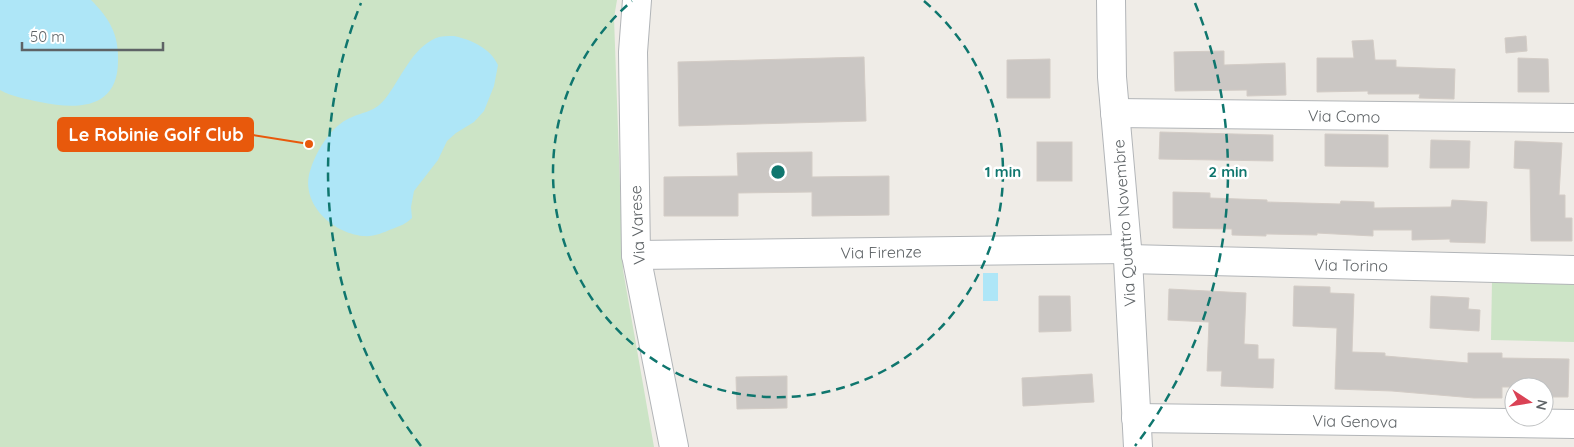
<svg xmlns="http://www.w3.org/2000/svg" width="1574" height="447" font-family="Quicksand,sans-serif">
<rect width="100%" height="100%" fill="#efece7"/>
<g fill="#cce4c6">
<polygon points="0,0 617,0 614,18 623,270 654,447 0,447"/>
<polygon points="1492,280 1574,282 1574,342 1491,340"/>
</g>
<g fill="#aee6f7">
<path d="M0,0H91C109,18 119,34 118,61C118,109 78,110 40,102C26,99 13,97 0,90Z"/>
<path d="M454,36C472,40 490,48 498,65L494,86L484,111L474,122L456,133L447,141L438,160L414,191L411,207L412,218C406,224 400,226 392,229C382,233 374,237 363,236C332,233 298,202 311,168C317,150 330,129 346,120C362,111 373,114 385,99C401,79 411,49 436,38C441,36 448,36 454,36Z"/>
<rect x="983" y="273" width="15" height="28"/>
</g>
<g fill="#cbc7c4" stroke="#d3ccc6">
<polygon points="1526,36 1527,51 1506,53 1505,38"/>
<polygon points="1373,40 1375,60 1396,60 1396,67 1455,69 1454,99 1419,98 1420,94 1368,94 1368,91 1317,92 1317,58 1354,58 1352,41"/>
<polygon points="1224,51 1224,65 1285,63 1286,95 1247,96 1247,90 1175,91 1174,52"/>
<polygon points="864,57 866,121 679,126 678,62"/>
<polygon points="1518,58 1548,59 1549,92 1518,92"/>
<polygon points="1050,59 1050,98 1007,98 1007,60"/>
<polygon points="1160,132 1273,135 1273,161 1159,159"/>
<polygon points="1325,134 1388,135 1388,167 1325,166"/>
<polygon points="1431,140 1470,141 1469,168 1430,168"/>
<polygon points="1515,141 1562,143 1559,195 1565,195 1565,218 1572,218 1572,241 1531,241 1530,169 1514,168"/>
<rect x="1037" y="142" width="35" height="39"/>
<polygon points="812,152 812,177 889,176 889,215 812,216 812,192 738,193 738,216 664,216 664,177 738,176 737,153"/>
<polygon points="1173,192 1210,193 1210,198 1267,200 1267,202 1340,204 1341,201 1374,202 1374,208 1451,207 1452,200 1487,202 1485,243 1450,242 1450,239 1412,240 1412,230 1373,230 1373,236 1317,233 1317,235 1266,234 1266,236 1232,235 1232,229 1173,228"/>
<polygon points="1294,286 1330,287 1330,293 1354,294 1352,352 1385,353 1385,356 1468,363 1468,353 1502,353 1502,358 1569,359 1568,397 1544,397 1544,387 1502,387 1502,398 1474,398 1392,391 1335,389 1337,328 1293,326"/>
<polygon points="1169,289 1246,293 1244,344 1258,345 1258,359 1274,359 1273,388 1221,386 1222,371 1207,371 1209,322 1168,320"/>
<polygon points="1039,296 1070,296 1071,331 1039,332"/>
<polygon points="1431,296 1469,298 1468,309 1480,310 1479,331 1430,328"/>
<polygon points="1092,374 1094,402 1023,406 1022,378"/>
<polygon points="787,376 787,408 737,409 736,377"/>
</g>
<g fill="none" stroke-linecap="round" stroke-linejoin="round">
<g stroke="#b2b5b8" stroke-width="30">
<g id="minor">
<polyline points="637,0 633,52 636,255 674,447"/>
<polyline points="1111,0 1112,77 1128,259 1138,447"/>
<polyline points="1115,113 1574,118"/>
<polyline points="636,255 1127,249"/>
<polyline points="1128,259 1574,270"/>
<polyline points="1136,418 1574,424"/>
</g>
</g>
<use href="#minor" stroke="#fff" stroke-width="28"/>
</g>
<g fill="none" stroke="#0f766e" stroke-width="2.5" stroke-dasharray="9 6">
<path d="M924 1A225 225 0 1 1 632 1"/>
<path d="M421 446A450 450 0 0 1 361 3M1195 3A450 450 0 0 1 1135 446"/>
</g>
<g text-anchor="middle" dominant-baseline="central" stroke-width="5" stroke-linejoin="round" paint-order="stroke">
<g font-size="16" fill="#5e6366" stroke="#fff">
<text transform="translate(1344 116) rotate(1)">Via Como</text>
<text transform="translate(1124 223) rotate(-94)">Via Quattro Novembre</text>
<text transform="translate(637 225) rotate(-93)">Via Varese</text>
<text transform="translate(881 252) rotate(-1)">Via Firenze</text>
<text transform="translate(1351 265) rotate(1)">Via Torino</text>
<text transform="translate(1355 421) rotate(1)">Via Genova</text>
</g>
</g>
<circle cx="778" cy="172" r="8" fill="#0f766e" stroke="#fff" stroke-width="2.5"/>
<g font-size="15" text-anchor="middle" font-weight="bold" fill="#0f766e" stroke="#fff" stroke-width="5" stroke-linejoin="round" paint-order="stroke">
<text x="1003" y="177">1 min</text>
<text x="1228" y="177">2 min</text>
</g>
<path fill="none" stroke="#e8590c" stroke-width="2" d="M309 144L253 135"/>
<circle fill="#e8590c" stroke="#fff" stroke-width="2" cx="309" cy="144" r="5"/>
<rect fill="#e8590c" stroke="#e8590c" stroke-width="2" x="58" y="118" width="195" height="33" rx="5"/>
<g font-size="18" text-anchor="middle" font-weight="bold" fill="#fff">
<text x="156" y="141">Le Robinie Golf Club</text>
</g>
<g transform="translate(1529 402) rotate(102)"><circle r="24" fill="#ffffff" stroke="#bfc1c2"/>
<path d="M0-4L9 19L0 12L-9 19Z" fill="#da4255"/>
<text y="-8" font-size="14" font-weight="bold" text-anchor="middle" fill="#5e6366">N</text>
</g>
<path d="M22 42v8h141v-8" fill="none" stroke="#5e6366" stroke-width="2.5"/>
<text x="30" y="42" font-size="15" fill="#5e6366" stroke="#ffffff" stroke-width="4" paint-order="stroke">50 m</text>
</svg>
